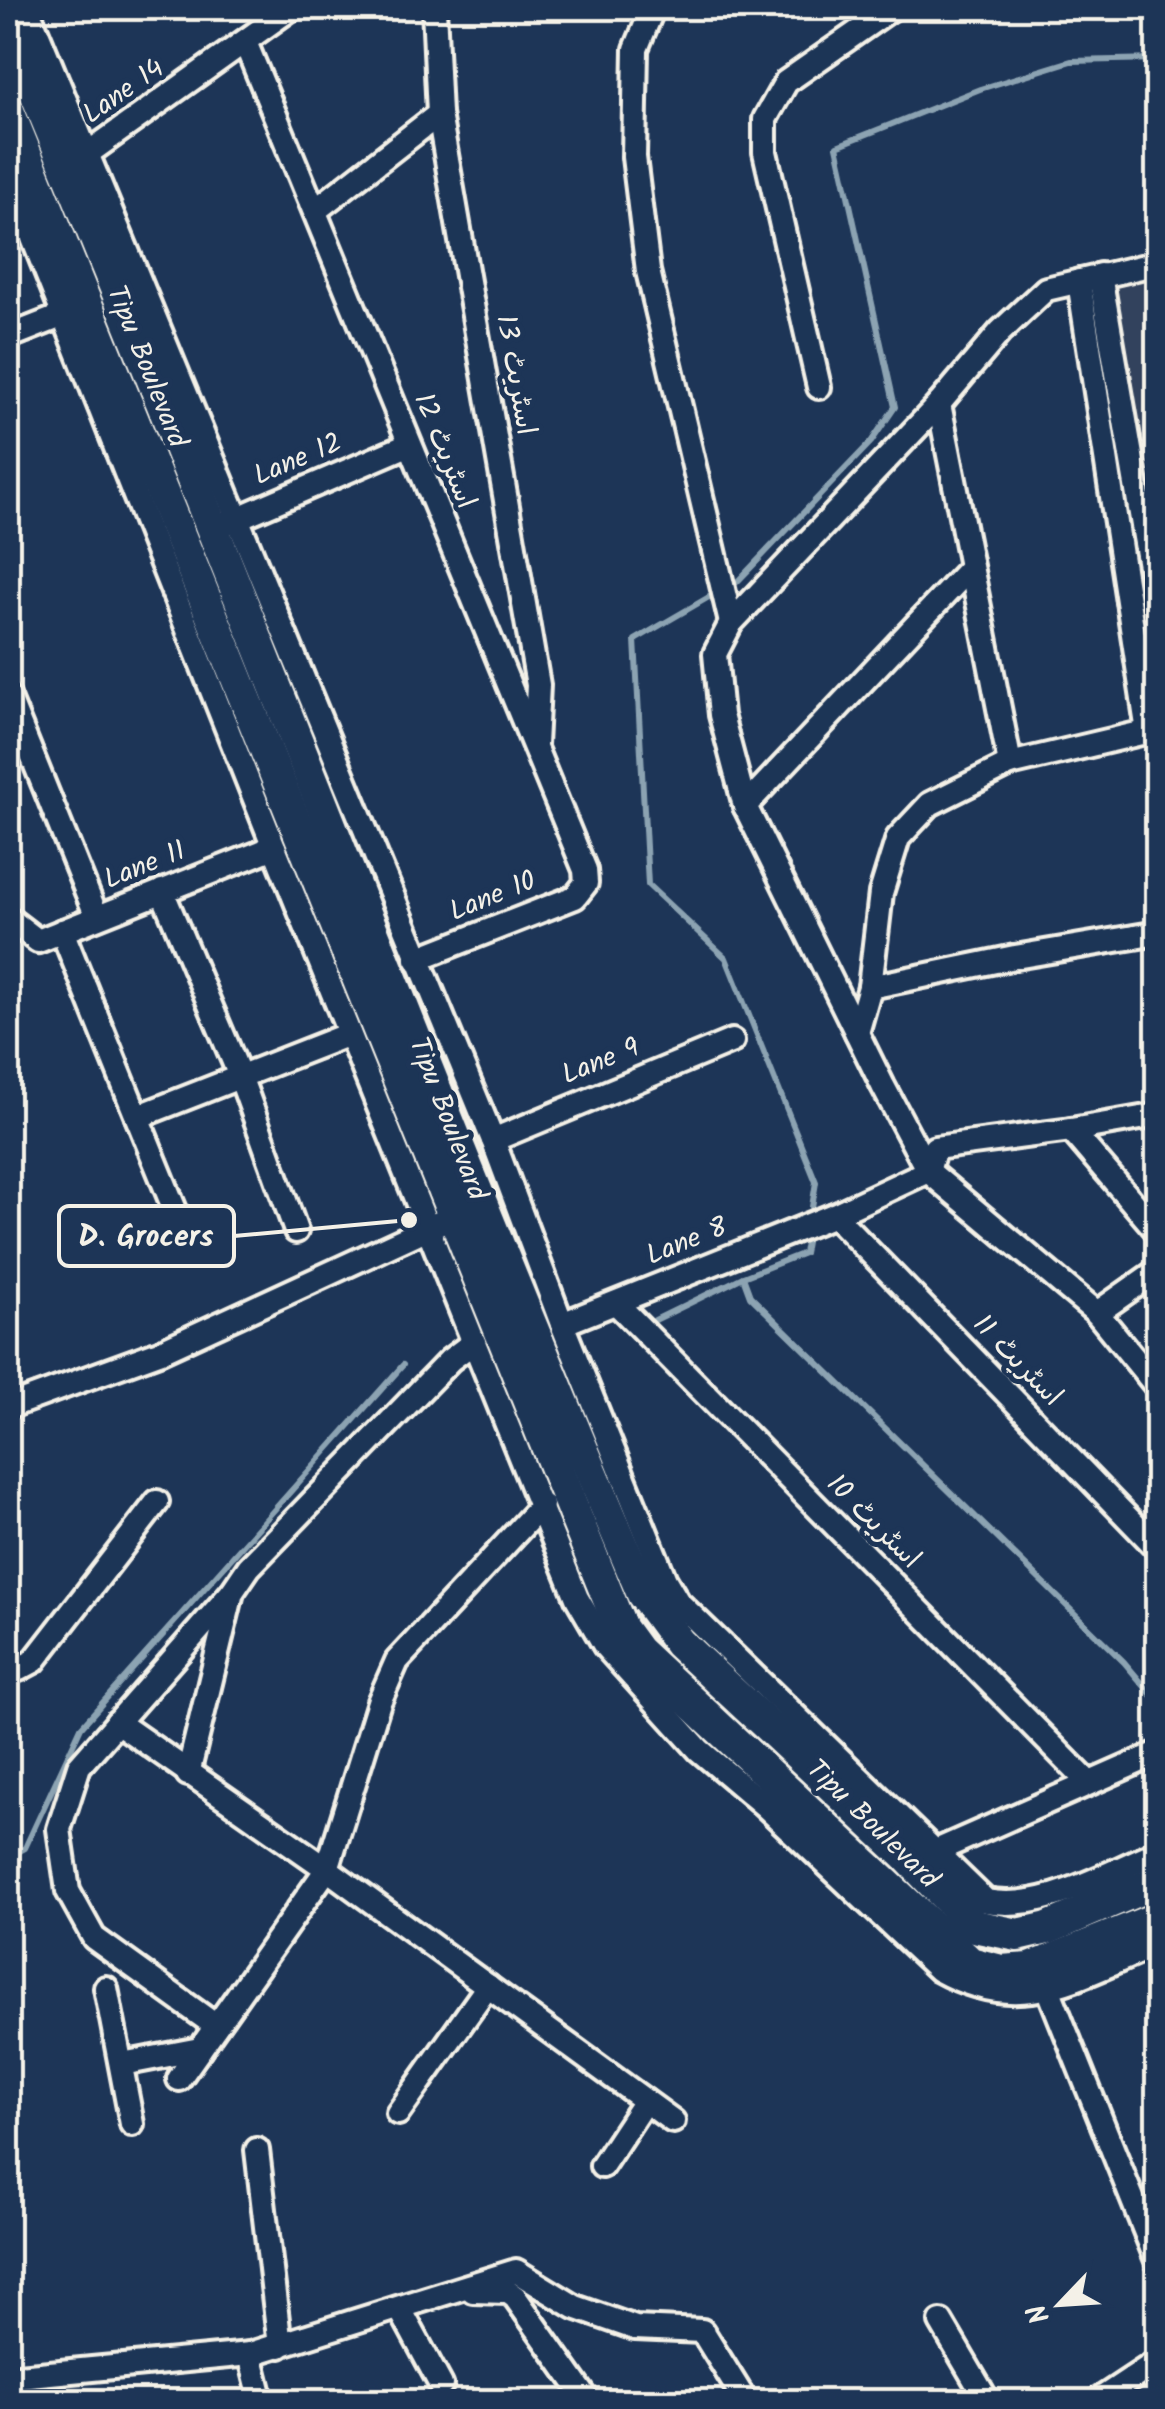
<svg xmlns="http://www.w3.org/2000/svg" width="1165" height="2409" font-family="Kalam,'Playpen Sans Arabic',sans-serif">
<rect width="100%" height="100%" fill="#1d3557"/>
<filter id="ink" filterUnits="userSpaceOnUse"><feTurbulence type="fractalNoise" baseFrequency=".01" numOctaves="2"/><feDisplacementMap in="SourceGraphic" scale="20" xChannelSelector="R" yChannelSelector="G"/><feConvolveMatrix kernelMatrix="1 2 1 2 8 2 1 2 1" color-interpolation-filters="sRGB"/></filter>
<g filter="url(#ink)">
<polygon fill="#31425d" points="1157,266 1158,728 1079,281"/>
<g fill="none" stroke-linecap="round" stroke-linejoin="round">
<g stroke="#8ca3b2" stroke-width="6">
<polyline points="737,582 871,442 895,407 837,146 980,89 1071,61 1158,59"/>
<polyline points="709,597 635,640 648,885 726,958 816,1182 812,1207"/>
<polyline points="743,1277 750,1296 1124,1662 1158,1702"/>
<polyline points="655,1320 743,1277 804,1253 806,1242"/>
<polyline points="8,1857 25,1848 81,1727 403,1365"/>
</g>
<g stroke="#f4f1e8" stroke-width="30">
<g id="street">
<path d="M27,8L493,1140L562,1324L665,1580L678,1602L986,1901C1044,1912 1104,1874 1158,1852"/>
<polyline points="434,8 439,114 538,685 535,745"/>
<polyline points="653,8 636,49 634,157 648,271 731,623"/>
<polyline points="245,42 585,870 586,883 575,897 417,959"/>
<polyline points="87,154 291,8"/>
<path d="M8,175L274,847L577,1598L605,1646L699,1750L764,1805L939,1970C1023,2017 1078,1976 1158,1944"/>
<polyline points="316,210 439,114"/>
<polyline points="1158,263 1046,289 1000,332 939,404 731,623 715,654 721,715 745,806 883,1086 928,1171 1097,1313 1158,1388"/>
<polyline points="1100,275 1158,613"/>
<polyline points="1079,281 1148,732"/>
<polyline points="8,337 74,311"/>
<polyline points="819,387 765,152 765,119 786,82 892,8"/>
<polyline points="939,404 1010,764"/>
<polyline points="224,524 408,445"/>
<polyline points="8,696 97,917"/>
<polyline points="745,806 969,569"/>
<polyline points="162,891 240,1076 296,1231"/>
<polyline points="8,918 38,941 274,847"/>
<polyline points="62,931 137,1117"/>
<polyline points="870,987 1015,957 1158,933"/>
<polyline points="857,1033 870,987 881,893 898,838 930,804 1010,764 1158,729"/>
<polyline points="1071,1130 1158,1232"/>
<polyline points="493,1140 732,1041"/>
<polyline points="834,1215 1158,1549"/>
<polyline points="190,1247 137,1117 349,1034"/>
<polyline points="616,1303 1088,1782"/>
<polyline points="1097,1313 1158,1270"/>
<polyline points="562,1324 834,1215 928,1171 935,1148 1071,1130 1158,1115"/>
<polyline points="8,1407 159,1352 441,1222"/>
<polyline points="8,1653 19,1669 34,1661 157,1502"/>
<polyline points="117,1722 327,1869 673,2121"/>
<polyline points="188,1774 232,1592 249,1567 450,1360 474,1342"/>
<polyline points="936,1851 1158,1753"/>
<polyline points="106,1988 132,2124"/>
<polyline points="1048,1988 1158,2263"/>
<polyline points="216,2026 94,1938 68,1891 59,1829 79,1766 232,1592"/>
<polyline points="122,2064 200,2049"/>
<polyline points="179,2079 327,1869 379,1702 397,1661 542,1505"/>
<polyline points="398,2113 488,1986"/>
<polyline points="257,2150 280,2346"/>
<polyline points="602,2166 645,2101"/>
<polyline points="473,2291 508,2292 515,2297 589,2402"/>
<polyline points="400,2309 441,2385"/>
<polyline points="941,2322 988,2402"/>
<polyline points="250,2354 262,2402"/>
<polyline points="8,2377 250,2354 516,2271 575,2307 635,2328 702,2331 746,2402"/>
<polyline points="1096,2402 1158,2361"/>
</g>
</g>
<g stroke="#f4f1e8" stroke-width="40">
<g id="secondary">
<path d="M8,25C225,545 422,1075 643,1594L679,1643L905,1854L974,1926L1018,1935L1048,1928L1158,1881"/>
<polyline points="8,111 621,1629 637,1651 970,1963 1001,1971 1030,1969 1158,1918"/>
</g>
</g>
<use href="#street" stroke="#1d3557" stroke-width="22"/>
<use href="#secondary" stroke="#1d3557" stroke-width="32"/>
</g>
</g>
<g text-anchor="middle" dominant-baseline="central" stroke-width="10" stroke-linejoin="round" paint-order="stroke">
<g font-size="28" fill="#f4f1e8" stroke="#1d3557">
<text transform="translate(124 92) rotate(-35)">Lane 14</text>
<text transform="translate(146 367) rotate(68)">Tipu Boulevard</text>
<text transform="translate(515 375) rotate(80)">اسٹریٹ 13</text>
<text transform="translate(444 451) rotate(68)">اسٹریٹ 12</text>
<text transform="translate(298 460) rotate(-23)">Lane 12</text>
<text transform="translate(145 866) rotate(-22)">Lane 11</text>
<text transform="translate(493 897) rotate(-22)">Lane 10</text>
<text transform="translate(601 1062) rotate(-22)">Lane 9</text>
<text transform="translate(447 1119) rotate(69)">Tipu Boulevard</text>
<text transform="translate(687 1242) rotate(-22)">Lane 8</text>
<text transform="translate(1017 1361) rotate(46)">اسٹریٹ 11</text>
<text transform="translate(873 1522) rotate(45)">اسٹریٹ 10</text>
<text transform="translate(872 1825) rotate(44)">Tipu Boulevard</text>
</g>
</g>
<path fill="none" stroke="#f4f1e8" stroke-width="4" d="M409 1220L234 1236"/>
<circle fill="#f4f1e8" stroke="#1d3557" stroke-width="4" cx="409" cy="1220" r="10"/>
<rect fill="#1d3557" stroke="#f4f1e8" stroke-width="4" x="59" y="1206" width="175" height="60" rx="10"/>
<g font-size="30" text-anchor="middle" font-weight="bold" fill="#f4f1e8">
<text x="146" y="1246">D. Grocers</text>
</g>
<rect width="1165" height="2409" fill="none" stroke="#1d3557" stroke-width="40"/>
<rect x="20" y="20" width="1125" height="2369" fill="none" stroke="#f4f1e8" stroke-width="4" filter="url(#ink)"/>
<g transform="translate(1060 2304) rotate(245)" stroke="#1d3557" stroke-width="8" paint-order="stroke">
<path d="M0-8L18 38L0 25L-18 38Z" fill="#f4f1e8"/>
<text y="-15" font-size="28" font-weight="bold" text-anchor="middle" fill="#f4f1e8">N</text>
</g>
</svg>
